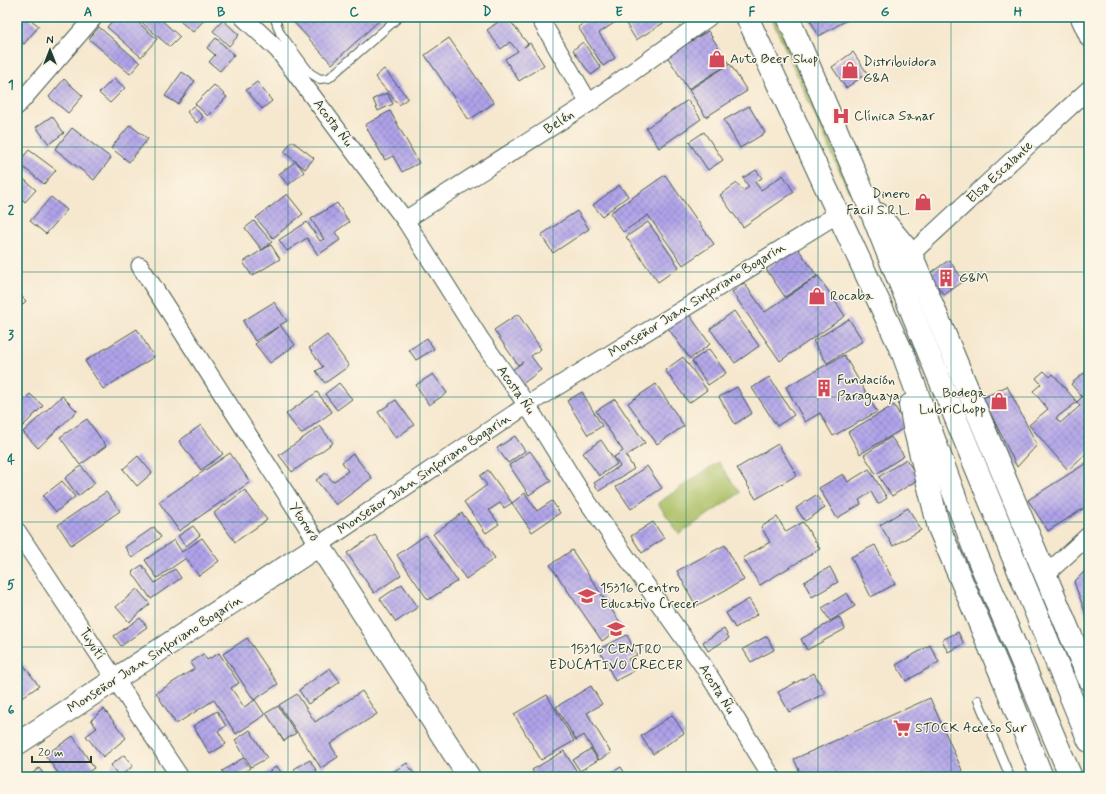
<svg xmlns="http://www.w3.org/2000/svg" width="1106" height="794" font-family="Mynerve,sans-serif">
<defs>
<pattern id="building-cross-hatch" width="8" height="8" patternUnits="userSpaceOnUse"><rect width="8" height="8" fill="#b0a3ea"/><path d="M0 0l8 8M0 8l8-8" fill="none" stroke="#8f86be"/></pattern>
</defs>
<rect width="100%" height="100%" fill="#fcf5e5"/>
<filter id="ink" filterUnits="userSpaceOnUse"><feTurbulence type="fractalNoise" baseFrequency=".025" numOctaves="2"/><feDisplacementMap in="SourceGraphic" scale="8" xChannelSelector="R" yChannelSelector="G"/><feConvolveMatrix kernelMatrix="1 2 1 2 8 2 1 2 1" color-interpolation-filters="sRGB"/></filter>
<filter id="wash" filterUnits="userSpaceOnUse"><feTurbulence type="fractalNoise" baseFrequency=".012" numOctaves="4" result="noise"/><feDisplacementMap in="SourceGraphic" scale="16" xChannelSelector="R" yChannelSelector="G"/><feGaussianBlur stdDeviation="0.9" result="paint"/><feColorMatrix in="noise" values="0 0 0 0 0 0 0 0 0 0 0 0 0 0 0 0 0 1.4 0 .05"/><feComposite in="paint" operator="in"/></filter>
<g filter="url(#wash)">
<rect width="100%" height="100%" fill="#f6e8cf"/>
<g fill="#a8be62" stroke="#647e4b">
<polygon points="771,17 775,17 852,190 849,192"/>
<polygon points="718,462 740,493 679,534 658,503"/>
</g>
<g id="blocks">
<g fill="url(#building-cross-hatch)">
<polygon points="17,17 27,17 39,26 24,44 17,38"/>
<polygon points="116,17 132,17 157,39 141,57 107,27"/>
<polygon points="140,17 158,17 180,37 170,47 138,19"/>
<polygon points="175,17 207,17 193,32"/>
<polygon points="289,17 383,17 332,64"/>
<polygon points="505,17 507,17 528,44 524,47 530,43 544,65 519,81 505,59 518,51 510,42 501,49 487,30"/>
<polygon points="594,17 619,17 620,19 599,33 615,58 603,66 578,27"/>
<polygon points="622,17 662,17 665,22 636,40"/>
<polygon points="808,17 852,17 819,36"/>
<polygon points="223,20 239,35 229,46 213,31"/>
<polygon points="99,27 140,63 130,74 89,39"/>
<polygon points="708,31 729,64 688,89 667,56"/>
<polygon points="216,38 234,55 220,71 209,62 215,55 207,48"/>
<polygon points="449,38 494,103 469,120 425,55"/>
<polygon points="583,42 601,68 591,75 573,50"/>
<polygon points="853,52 867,73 846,88 832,67"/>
<polygon points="730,64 747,91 706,117 689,90"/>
<polygon points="384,69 408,98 399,105 375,77"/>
<polygon points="182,72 195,81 178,104 165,96"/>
<polygon points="114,78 125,88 110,103 99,93"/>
<polygon points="64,79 83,96 68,113 49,97"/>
<polygon points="257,82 272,101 262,109 246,90"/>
<polygon points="214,85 227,97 208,116 195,104"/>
<polygon points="387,93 393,104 378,111 373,99"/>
<polygon points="688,100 701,119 659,148 646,128"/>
<polygon points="193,106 203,117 197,123 187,112"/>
<polygon points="749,106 765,133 740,148 724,120"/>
<polygon points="390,111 419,163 402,172 393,156 385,160 365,125"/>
<polygon points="52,116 64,133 49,144 36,127"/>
<polygon points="130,125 148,139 129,162 111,148"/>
<polygon points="72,128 111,158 94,180 55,149"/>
<polygon points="704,132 723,160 708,170 689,142"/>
<polygon points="292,141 314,158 305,169 284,152"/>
<polygon points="29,150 56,170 44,184 18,163"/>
<polygon points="296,161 304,172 288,185 279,174"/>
<polygon points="756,170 762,178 755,182 761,190 783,175 794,192 743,227 720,195 737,183 743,191 749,187 743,178"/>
<polygon points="17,173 36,190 25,202 17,194"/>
<polygon points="665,175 714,244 683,265 648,215 623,232 610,213"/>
<polygon points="619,185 628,196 602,216 593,205"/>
<polygon points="287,194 303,214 273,238 256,218"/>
<polygon points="51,197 67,210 46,234 30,221"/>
<polygon points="337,203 349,222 335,232 340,240 318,255 307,238 287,251 279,240 307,222 320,241 324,239 311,219"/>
<polygon points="577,211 589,229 553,253 541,235"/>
<polygon points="254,221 272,242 262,250 271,245 280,259 252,276 243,262 262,250 245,228"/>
<polygon points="648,222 679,267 658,282 626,237"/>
<polygon points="797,247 817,276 785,297 766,269"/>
<polygon points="949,260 964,281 944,295 929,274"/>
<polygon points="818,276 845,316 780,361 732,292 744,283 765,312"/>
<polygon points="17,292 26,301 17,310"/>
<polygon points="274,302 287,321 280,325 295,345 270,363 255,344 278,327 255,341 243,321"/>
<polygon points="734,311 759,346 735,363 710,329"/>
<polygon points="688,313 710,344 690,359 668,328"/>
<polygon points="518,314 541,349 531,356 541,370 521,385 511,371 523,362 518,365 494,330"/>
<polygon points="849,319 863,341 827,363 813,341"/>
<polygon points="137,329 154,357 103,389 85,361"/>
<polygon points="327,335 349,366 325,383 316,371 323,367 309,348"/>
<polygon points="427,338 434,349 416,360 409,350"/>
<polygon points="709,349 726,373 708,385 692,361"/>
<polygon points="844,355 877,412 833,436 820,413 805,422 786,387"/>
<polygon points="683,357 707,390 689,403 665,370"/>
<polygon points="1044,371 1050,377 1053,374 1077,402 1056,418 1060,423 1080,406 1077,402 1082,397 1071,384 1084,373 1089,378 1089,451 1068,470 1029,425 1048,409 1033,391 1041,384 1036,378"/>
<polygon points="433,374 447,393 429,405 416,385"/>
<polygon points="769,377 794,415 777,426 752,388"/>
<polygon points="339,383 352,399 337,410 325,394"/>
<polygon points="656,384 684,426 657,444 628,403"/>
<polygon points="1007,386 1037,445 1017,467 983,398"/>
<polygon points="737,387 752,413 735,424 719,397"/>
<polygon points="317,392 332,412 301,434 286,414"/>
<polygon points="582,392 602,426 588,435 567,401"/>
<polygon points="30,394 43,406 17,432 17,407"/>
<polygon points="62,396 77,411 38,448 23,432"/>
<polygon points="615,399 645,443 626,456 634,469 599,491 594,483 620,466 614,457 623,451 596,411"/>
<polygon points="396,400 414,425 396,438 378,412"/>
<polygon points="894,405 906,427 860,454 848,432"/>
<polygon points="87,419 106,446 80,465 60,437"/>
<polygon points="201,425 223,454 201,470 179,441"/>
<polygon points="320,426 333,443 292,472 279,455"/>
<polygon points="515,436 525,451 508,463 497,448"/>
<polygon points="891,437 904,456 876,474 864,455"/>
<polygon points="601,440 617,464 599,476 583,453"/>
<polygon points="778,444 797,475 756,499 737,468"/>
<polygon points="530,451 551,481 529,495 509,465"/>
<polygon points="230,453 250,482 179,531 159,502"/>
<polygon points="353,454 372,478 336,505 316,480 326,473 333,482 348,471 342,462"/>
<polygon points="138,456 152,473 137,486 123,469"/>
<polygon points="906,459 919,479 892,496 879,477"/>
<polygon points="1088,462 1089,464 1089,505 1048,531 1028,500"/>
<polygon points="81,466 95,483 78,496 65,478"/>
<polygon points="647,466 662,488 631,509 616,487"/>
<polygon points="869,469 887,498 878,504 871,492 859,500 861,504 837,518 819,488 843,474 848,482"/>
<polygon points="488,470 512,503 504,508 500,503 489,510 499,524 486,533 464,502 487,485 480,476"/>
<polygon points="62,481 75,497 56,512 43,496"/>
<polygon points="245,490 267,520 235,542 214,513"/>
<polygon points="106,492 120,511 71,545 58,525"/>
<polygon points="525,493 537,511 552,501 560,513 532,532 512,503"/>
<polygon points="816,495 825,508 805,521 796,508"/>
<polygon points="908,508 921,530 893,546 880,525"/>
<polygon points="462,513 495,558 466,579 433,534"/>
<polygon points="777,517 786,532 803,522 820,549 760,585 743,558 770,542 761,527"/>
<polygon points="653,522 664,538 642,553 631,536"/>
<polygon points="193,526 200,535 186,546 178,536"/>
<polygon points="154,527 161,537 132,558 125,547"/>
<polygon points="375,535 401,575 374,593 347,553"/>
<polygon points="426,535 457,581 428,600 397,555"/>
<polygon points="202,538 219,561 199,576 186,558 157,578 145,560 174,540 182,552"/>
<polygon points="725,545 744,580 696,606 677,571"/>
<polygon points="875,545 895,584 871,597 851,557"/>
<polygon points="572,550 623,627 602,641 550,565"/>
<polygon points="142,565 155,583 175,569 181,578 151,599 132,572"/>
<polygon points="830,567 838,582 812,597 804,582"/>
<polygon points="1089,567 1089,623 1074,582"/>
<polygon points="402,584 418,607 396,622 380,599"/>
<polygon points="137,589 150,604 129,622 116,607"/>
<polygon points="847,593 855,606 830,621 822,608"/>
<polygon points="749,599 758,614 735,628 726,613"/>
<polygon points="839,617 845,629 807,650 801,639"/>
<polygon points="140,618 147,627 121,646 114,636"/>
<polygon points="724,629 729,638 708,651 703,642"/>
<polygon points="958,632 964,644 948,652 942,640"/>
<polygon points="627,635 637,655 628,659 634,671 615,681 599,649"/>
<polygon points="767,636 774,650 751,662 743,649"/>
<polygon points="247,638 278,684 254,700 223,654"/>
<polygon points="930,645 939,662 906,681 896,665"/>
<polygon points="219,653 239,683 231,688 244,707 255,700 265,715 236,734 214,700 176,724 156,693 194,669 190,663 203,654 207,660"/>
<polygon points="17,656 39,686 17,701"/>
<polygon points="330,668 340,682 308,704 299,690"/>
<polygon points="814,673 825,693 789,712 778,692"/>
<polygon points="591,686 602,704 587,713 611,753 599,760 584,735 576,740 556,707"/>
<polygon points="362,691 377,714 330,744 338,757 321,768 279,705 297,694 315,722"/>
<polygon points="547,695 574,741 541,760 514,714"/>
<polygon points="930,698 965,777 802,777 794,759"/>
<polygon points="278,706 296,733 284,741 266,713"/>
<polygon points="104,709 126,738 103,757 86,736 97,728 91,720"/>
<polygon points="217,711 226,726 218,731 226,744 210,754 193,726"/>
<polygon points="672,715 684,733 653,754 641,736"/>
<polygon points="250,730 267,758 251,767 235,740"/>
<polygon points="73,736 94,768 81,777 61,777 45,755"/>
<polygon points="591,749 598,760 580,771 573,760"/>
<polygon points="564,751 577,772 569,777 536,777 532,770"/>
<polygon points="124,755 133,766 119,777 111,765"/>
<polygon points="243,758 250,768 235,777 226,777 222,771"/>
<polygon points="310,760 318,773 311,777 298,777 294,769"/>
<polygon points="407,763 416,777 385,777"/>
<polygon points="277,766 284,777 261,777"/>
<polygon points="621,767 627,777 604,777"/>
<polygon points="39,768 46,777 28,777"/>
</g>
</g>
</g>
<g filter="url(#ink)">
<use href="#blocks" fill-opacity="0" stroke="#3f574b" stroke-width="1"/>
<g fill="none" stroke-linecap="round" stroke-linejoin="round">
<g stroke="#3f574b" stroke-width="10">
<g id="lane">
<polyline points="276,17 275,19 280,33 310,73 320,79 329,78 399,17"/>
<polyline points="978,700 1010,777"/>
</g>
</g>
<g stroke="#3f574b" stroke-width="19">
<g id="street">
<polyline points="243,17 278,50 405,220 481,340 527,405 582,494 702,664 772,777"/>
<polyline points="539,17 589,103"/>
<polyline points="1079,17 1089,39"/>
<polyline points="17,106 94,17"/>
<polyline points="405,220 589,103 709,17"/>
<polyline points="911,254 1089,89"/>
<polyline points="140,266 319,545 527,405 838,214"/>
<polyline points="17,531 180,777"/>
<polyline points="1045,575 1089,535"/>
</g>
</g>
<g stroke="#3f574b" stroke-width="24">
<polyline id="secondary" points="17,744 319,545 469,777"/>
</g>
<g stroke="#3f574b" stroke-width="24">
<g id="highway">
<polyline points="747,17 903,354 973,546 1071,777"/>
<polyline points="788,17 867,201 892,264 1089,741"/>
<polyline points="878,214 911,254 1089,679"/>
<polyline points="910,405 914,427 939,528 1007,688 1042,777"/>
</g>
</g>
<use href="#lane" stroke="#fff" stroke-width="8"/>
<use href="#street" stroke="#fff" stroke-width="17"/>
<use href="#secondary" stroke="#fff" stroke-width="22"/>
<use href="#highway" stroke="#fff" stroke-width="22"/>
</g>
</g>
<path fill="none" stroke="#0f766e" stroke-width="1" stroke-opacity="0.55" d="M155,17V777M288,17V777M420,17V777M553,17V777M686,17V777M818,17V777M951,17V777M17,147H1089M17,272H1089M17,397H1089M17,522H1089M17,647H1089"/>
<defs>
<g id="shop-bare" transform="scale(1.38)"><path d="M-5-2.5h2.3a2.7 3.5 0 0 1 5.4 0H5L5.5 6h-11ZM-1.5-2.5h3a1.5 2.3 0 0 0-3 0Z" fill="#d1495b" stroke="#fcf5e5" stroke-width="2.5" paint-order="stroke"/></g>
<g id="hospital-bare" transform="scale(1.38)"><path d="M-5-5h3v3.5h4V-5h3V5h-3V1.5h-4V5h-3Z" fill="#d1495b" stroke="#fcf5e5" stroke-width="2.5" paint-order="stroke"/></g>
<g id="building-bare" transform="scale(1.38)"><path d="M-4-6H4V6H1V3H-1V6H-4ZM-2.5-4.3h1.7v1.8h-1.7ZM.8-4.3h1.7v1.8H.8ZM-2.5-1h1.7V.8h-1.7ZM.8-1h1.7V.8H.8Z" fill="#d1495b" stroke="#fcf5e5" stroke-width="2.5" paint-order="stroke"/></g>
<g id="school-bare" transform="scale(1.38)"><path d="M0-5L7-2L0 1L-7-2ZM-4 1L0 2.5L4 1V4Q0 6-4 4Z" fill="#d1495b" stroke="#fcf5e5" stroke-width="2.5" paint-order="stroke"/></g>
<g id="supermarket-bare" transform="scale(1.38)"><path d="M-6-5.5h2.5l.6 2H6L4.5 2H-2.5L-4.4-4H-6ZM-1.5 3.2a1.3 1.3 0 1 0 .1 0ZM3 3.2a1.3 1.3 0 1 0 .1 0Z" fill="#d1495b" stroke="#fcf5e5" stroke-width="2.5" paint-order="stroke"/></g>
</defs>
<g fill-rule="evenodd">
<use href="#shop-bare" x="717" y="59"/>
<use href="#shop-bare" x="850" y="70"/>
<use href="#hospital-bare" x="841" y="116"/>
<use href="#shop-bare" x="923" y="202"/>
<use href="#building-bare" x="946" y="278"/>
<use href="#shop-bare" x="817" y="296"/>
<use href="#building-bare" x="824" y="388"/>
<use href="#shop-bare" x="999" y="401"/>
<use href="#school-bare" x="587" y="596"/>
<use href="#school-bare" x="616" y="629"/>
<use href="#supermarket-bare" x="902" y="728"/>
</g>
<g text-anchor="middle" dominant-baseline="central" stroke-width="3" stroke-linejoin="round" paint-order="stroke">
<g font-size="14" fill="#1f3d34" stroke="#fcf5e5" text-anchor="start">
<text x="730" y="59">Auto Beer Shop</text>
<text x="863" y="62">Distribuidora<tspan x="863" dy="16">G&amp;A</tspan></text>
<text x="854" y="116">Clínica Sanar</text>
<text x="910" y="194" text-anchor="end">Dinero<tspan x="910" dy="16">Facil S.R.L.</tspan></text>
<text x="959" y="278">G&amp;M</text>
<text x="830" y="296">Rocaba</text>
<text x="837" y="380">Fundación<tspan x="837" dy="16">Paraguaya</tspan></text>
<text x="986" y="393" text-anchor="end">Bodega<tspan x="986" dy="16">LubriChopp</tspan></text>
<text x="600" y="588">15316 Centro<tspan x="600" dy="16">Educativo Crecer</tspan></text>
<text x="616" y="649" text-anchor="middle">15316 CENTRO<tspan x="616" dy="16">EDUCATIVO CRECER</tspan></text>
<text x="915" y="728">STOCK Acceso Sur</text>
</g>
<g font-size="14" fill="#1f3d34" stroke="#fcf5e5">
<text transform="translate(559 122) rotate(-33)">Belén</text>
<text transform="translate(333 123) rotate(53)">Acosta Ñu</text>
<text transform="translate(1000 172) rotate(-43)">Elsa Escalante</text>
<text transform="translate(697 300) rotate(-32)">Monseñor Juan Sinforiano Bogarin</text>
<text transform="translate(516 390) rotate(55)">Acosta Ñu</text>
<text transform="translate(424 474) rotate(-34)">Monseñor Juan Sinforiano Bogarin</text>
<text transform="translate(304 522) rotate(57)">Ytororô</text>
<text transform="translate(92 644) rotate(57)">Tuyutí</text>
<text transform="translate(155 654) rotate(-33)">Monseñor Juan Sinforiano Bogarin</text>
<text transform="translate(717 689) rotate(58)">Acosta Ñu</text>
</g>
</g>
<rect width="1106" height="794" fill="none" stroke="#fcf5e5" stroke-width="44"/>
<g transform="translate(50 50)" stroke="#fcf5e5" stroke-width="3" paint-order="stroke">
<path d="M0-3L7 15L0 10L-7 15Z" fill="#1f3d34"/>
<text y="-6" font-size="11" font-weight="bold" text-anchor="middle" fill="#1f3d34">N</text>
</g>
<path d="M32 756v6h59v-6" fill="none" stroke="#1f3d34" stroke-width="2"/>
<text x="38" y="756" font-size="12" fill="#1f3d34" stroke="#fcf5e5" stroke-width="3" paint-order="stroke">20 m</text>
<rect x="22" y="22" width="1062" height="750" fill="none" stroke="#0f766e" stroke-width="1.5"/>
<g font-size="13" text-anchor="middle" font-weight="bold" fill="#0f766e">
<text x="88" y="16">A</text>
<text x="221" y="16">B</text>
<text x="354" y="16">C</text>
<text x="487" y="16">D</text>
<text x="619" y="16">E</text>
<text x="752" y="16">F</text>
<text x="885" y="16">G</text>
<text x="1018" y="16">H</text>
<text x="11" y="89">1</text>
<text x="11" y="214">2</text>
<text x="11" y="339">3</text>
<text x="11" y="464">4</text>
<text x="11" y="589">5</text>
<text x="11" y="714">6</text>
</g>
</svg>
